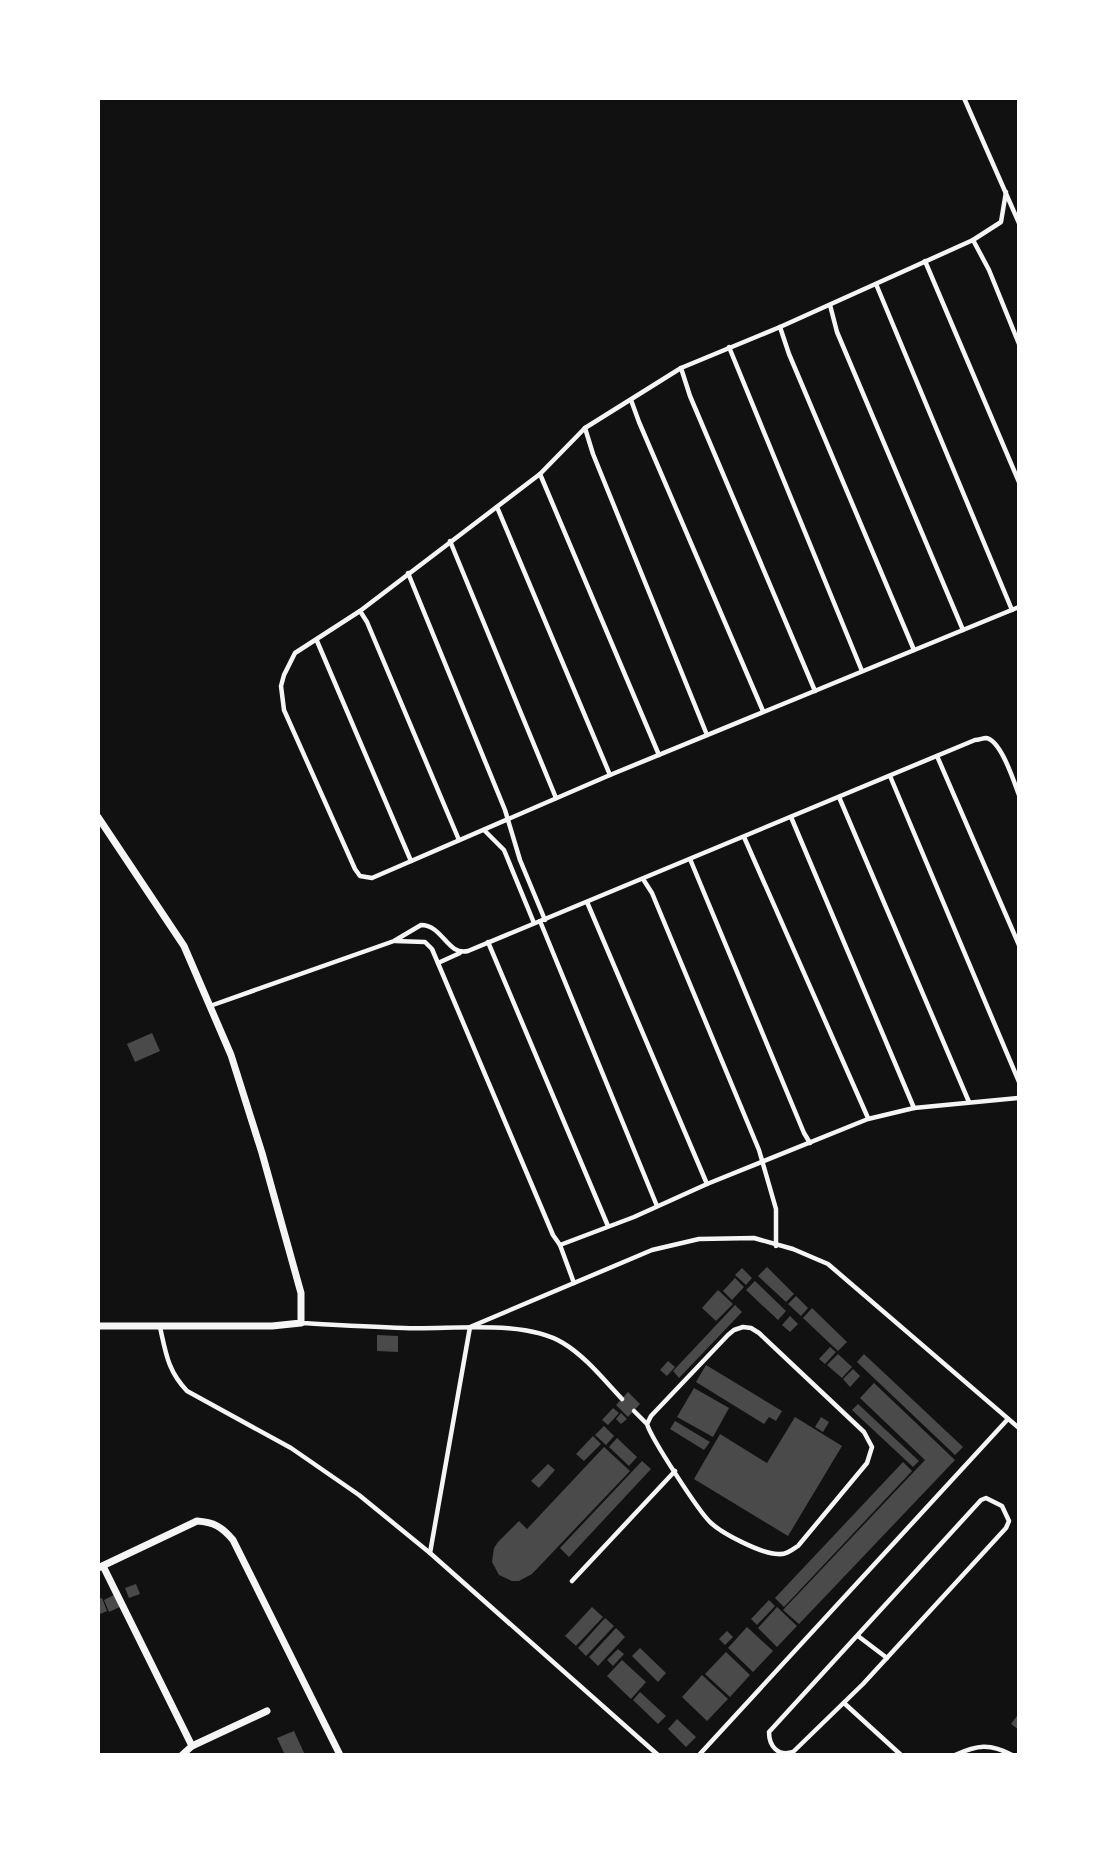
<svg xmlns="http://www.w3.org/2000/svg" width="1117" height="1853" font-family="'Work Sans',sans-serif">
<rect width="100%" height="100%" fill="#111"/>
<g fill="#4a4a4a">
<polygon points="152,1033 160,1051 135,1062 127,1044"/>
<polygon points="767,1267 794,1294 786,1302 758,1276"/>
<polygon points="742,1268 752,1278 746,1285 735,1275"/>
<polygon points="735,1278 744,1287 732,1300 723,1291"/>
<polygon points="755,1281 786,1311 778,1320 746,1290"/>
<polygon points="718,1290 733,1304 716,1321 702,1308"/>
<polygon points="796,1296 808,1308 801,1316 788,1304"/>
<polygon points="735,1305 742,1312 679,1378 673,1371"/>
<polygon points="812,1308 847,1342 838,1351 803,1318"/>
<polygon points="790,1316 798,1324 790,1332 782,1325"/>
<polygon points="377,1335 398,1336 398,1352 377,1351"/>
<polygon points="830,1347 836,1352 825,1364 819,1359"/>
<polygon points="838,1354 852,1367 842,1378 827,1365"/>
<polygon points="864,1354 963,1447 955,1455 857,1362"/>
<polygon points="668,1361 675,1367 667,1376 660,1370"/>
<polygon points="706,1365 782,1411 776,1421 769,1417 764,1424 696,1382"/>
<polygon points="853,1369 860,1376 850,1387 843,1379"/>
<polygon points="874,1383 955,1460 799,1624 783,1610 925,1460 860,1398"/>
<polygon points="694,1388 729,1408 713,1437 677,1417"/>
<polygon points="628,1392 640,1404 628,1417 616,1405"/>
<polygon points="858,1404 919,1461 913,1467 852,1410"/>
<polygon points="613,1408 619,1413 608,1425 602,1420"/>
<polygon points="621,1413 627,1419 621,1424 616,1419"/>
<polygon points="795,1417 842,1446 788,1536 694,1479 720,1434 767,1463"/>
<polygon points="821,1417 829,1422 823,1432 815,1427"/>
<polygon points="675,1421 710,1442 704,1450 670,1429"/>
<polygon points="604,1426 614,1436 606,1445 595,1435"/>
<polygon points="593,1436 601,1444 584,1461 576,1454"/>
<polygon points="617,1438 637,1457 629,1466 609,1447"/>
<polygon points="604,1447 630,1471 532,1574 519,1581 512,1581 499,1575 492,1562 494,1548 498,1542 519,1521 527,1529"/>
<polygon points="642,1461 651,1469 569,1557 560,1548"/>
<polygon points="903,1462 912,1471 784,1607 775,1598"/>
<polygon points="548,1464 555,1470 539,1488 531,1481"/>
<polygon points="136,1584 140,1594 129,1598 125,1588"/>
<polygon points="116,1594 122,1606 109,1612 104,1600"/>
<polygon points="102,1598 107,1611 98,1615 98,1599"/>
<polygon points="769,1600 775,1606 757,1625 751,1619"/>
<polygon points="592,1607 603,1617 576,1646 565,1636"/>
<polygon points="777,1607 797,1626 777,1647 758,1628"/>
<polygon points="605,1618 614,1626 586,1656 578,1648"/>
<polygon points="747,1627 773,1651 753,1672 728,1648"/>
<polygon points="616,1628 625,1637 598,1666 589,1657"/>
<polygon points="727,1631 733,1637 725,1645 719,1639"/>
<polygon points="640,1648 666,1673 658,1682 632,1656"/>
<polygon points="618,1649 624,1654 613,1666 607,1660"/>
<polygon points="726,1652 750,1675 730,1697 705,1674"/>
<polygon points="622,1660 646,1682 631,1699 607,1676"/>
<polygon points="702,1675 728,1699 707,1721 682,1697"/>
<polygon points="640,1692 666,1716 658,1724 633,1700"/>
<polygon points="1019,1713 1019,1730 1011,1724"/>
<polygon points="677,1719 696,1737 686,1747 668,1729"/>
<polygon points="294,1731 305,1755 285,1755 277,1738"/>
</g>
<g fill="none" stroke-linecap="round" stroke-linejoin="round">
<g stroke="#f5f5f5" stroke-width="4.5">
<polyline points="964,98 1019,223"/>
<polyline points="1006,192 1001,222 973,240 780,327 681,368 585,428 540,474 360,611 295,653 284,675 281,686 284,710 355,869 360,876 372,878 610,775 1019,607"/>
<polyline points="973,240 989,270 1019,344"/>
<polyline points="925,261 1019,482"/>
<polyline points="876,284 1012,610"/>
<polyline points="830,305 837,332 963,630"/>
<polyline points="780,327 789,354 914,650"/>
<polyline points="729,347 862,671"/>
<polyline points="681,368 690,396 815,691"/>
<polyline points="631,400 639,422 763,711"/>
<polyline points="585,428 593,454 707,735"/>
<polyline points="540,474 659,755"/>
<polyline points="497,507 610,775"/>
<polyline points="450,541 556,798"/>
<polyline points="408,573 505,810 520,860 545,920"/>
<polyline points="360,611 367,622 459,840"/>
<polyline points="317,641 411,861"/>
<polyline points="937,756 1019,945"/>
<polyline points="890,776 1019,1082"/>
<polyline points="839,797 969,1102"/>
<polyline points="791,817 914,1108"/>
<polyline points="484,830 504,850 534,923"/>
<polyline points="744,837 868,1118"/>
<polyline points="690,859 804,1133 810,1143"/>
<polyline points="643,879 652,893 759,1150 776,1209 776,1246"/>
<polyline points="587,902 707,1184"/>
<polyline points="540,921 657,1206"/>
<polyline points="395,941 425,942 432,949 553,1235 560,1245 574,1283"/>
<polyline points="488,942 608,1226"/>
<polyline points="438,963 460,953"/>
<path d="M210,1006L394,941L421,925C443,925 447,956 468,951L975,740C979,740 983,738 986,738C1001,740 1014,782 1019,795"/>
<polyline points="560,1245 634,1217 707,1184 868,1119 914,1108 1019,1098"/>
<path d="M301,1323C336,1325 370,1327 404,1328C450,1330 523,1319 563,1343C585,1356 604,1380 622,1399"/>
<path d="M160,1327C166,1354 168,1371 187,1391L291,1448L359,1495L430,1553L658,1755"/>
<path d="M743,1327L751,1328L759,1333L864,1432L872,1447L867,1463L798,1546C792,1550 786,1555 778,1554C762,1554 723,1534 711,1523C699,1512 651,1438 647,1424L651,1416L728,1335L734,1330Z"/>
<polyline points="634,1411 646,1423"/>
<path d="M986,1498L1002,1506L1009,1521L1006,1528L863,1684L793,1752C778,1757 769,1746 769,1732L981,1500Z"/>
<polyline points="430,1553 470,1327 652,1250 699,1239 754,1238 793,1249 828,1264 1019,1428"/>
<polyline points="572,1581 675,1471"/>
<polyline points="858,1636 887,1658"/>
<polyline points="844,1703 901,1755"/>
<polyline points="699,1755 1008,1419"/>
<path d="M955,1755C977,1745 990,1743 1012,1755"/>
</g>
<g stroke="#f5f5f5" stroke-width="7">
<polyline points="98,817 184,946 231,1055 262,1153 301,1293 301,1323 272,1326 98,1326"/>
<polyline points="103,1566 192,1746 182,1755"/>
<path d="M98,1568L197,1521C214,1522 222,1527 233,1540L340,1755"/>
<polyline points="192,1746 267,1711"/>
</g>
</g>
<rect width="1117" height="1853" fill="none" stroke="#ffffff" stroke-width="200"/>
</svg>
